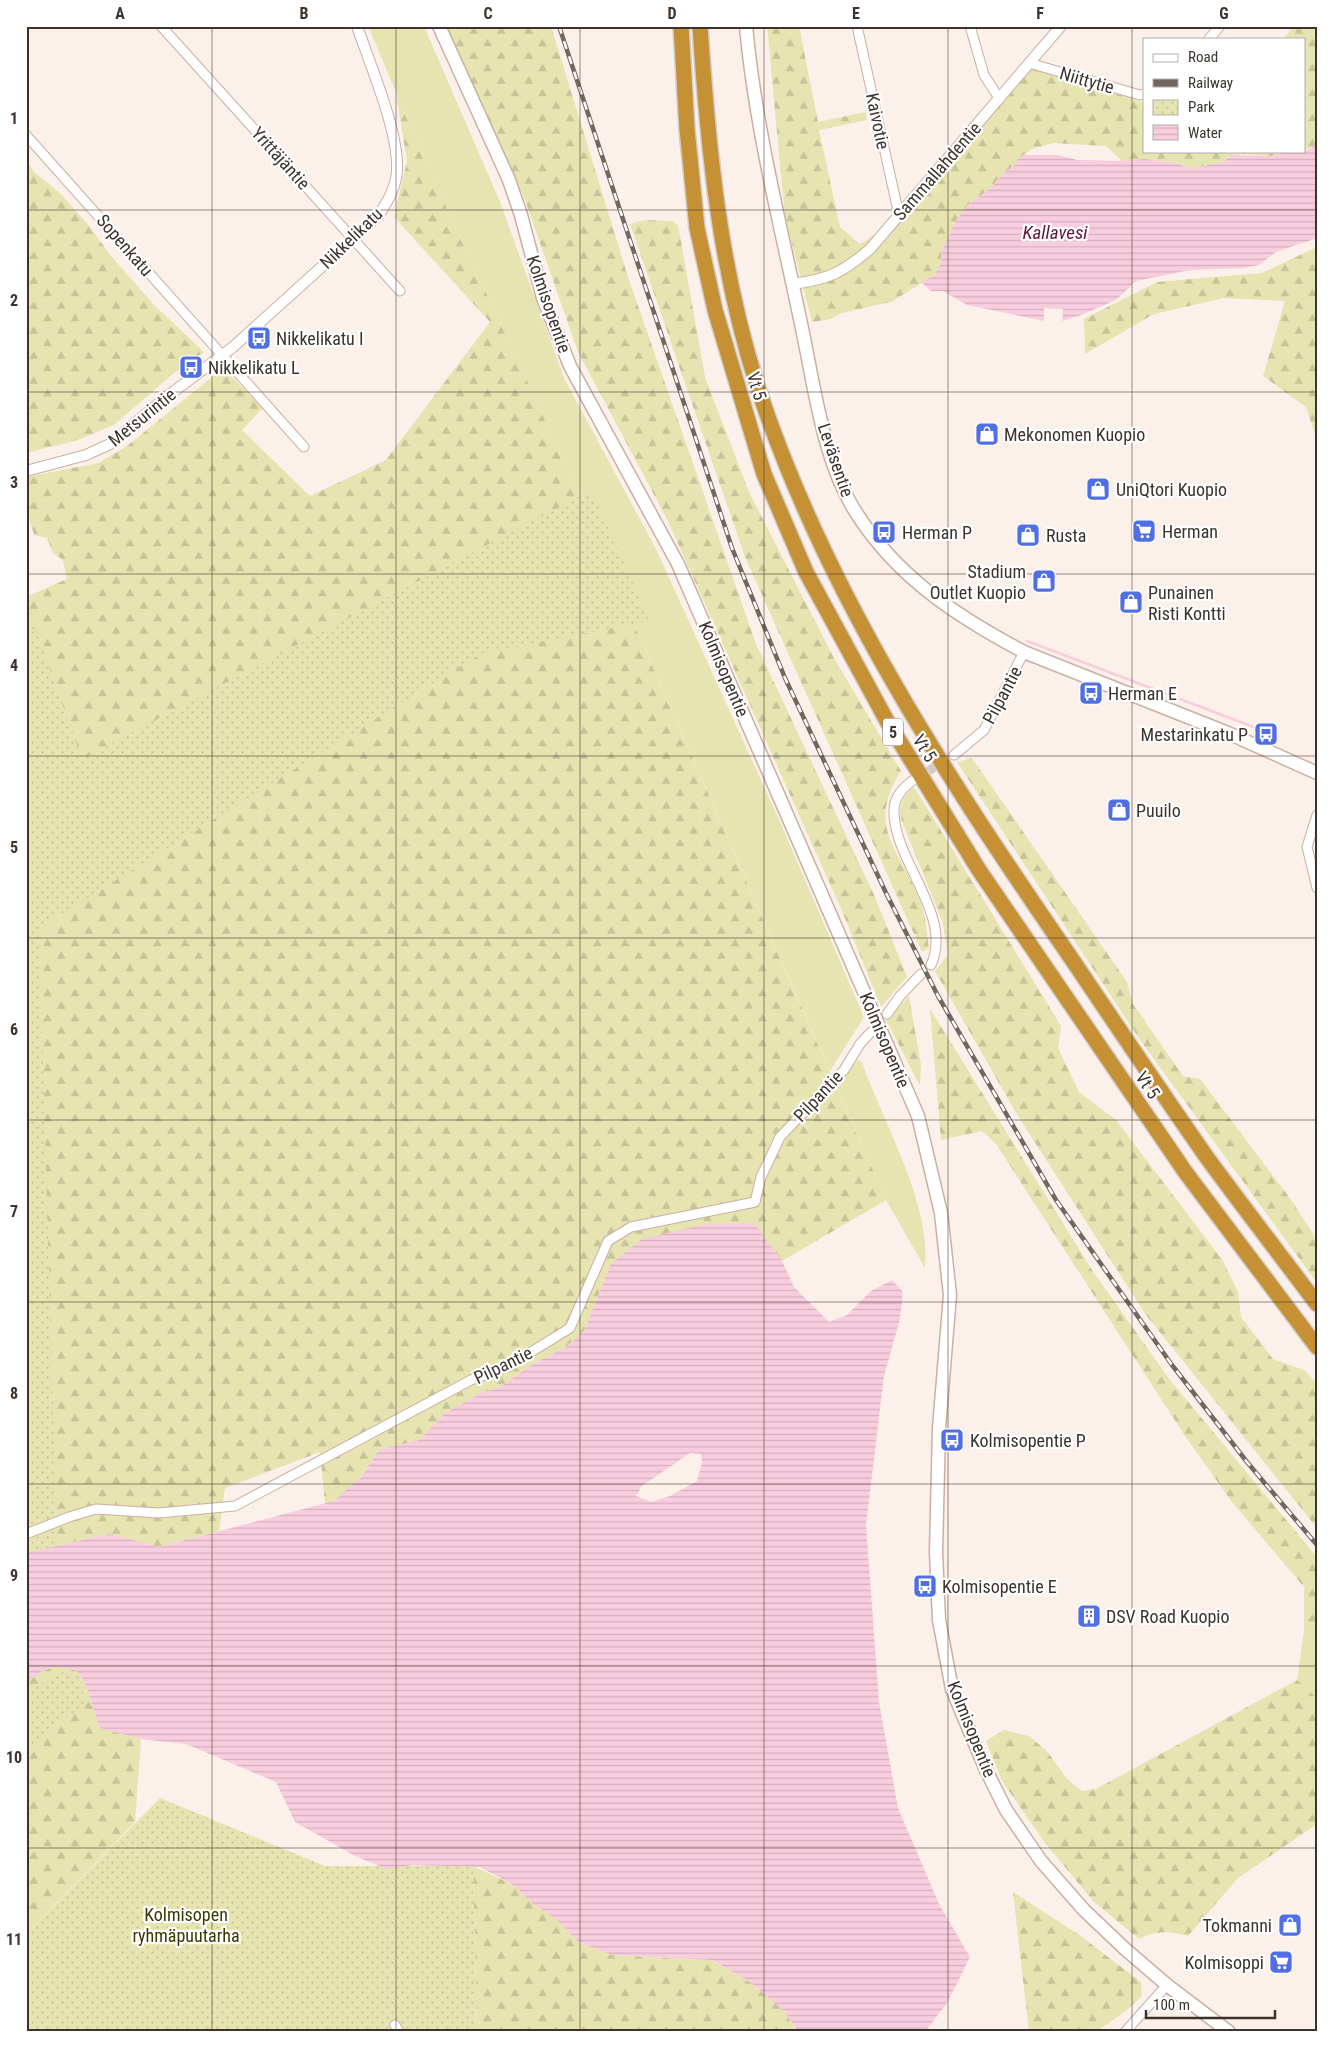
<svg xmlns="http://www.w3.org/2000/svg" width="1343" height="2058" font-family="'Roboto Condensed',sans-serif">
<defs>
<pattern id="forest-firs" width="22" height="20" patternUnits="userSpaceOnUse" patternTransform="scale(1.25)"><rect width="22" height="20" fill="#e6e4b0"/><path d="M5 1l3.5 6h-7zM16 11l3.5 6h-7z" fill="#c6c498"/></pattern>
<pattern id="park-dots" width="8" height="8" patternUnits="userSpaceOnUse" patternTransform="scale(1.25)"><rect width="8" height="8" fill="#e6e4b0"/><path d="M2 2h.1M6 6h.1" fill="none" stroke="#c6c498" stroke-width="1.8" stroke-linecap="round"/></pattern>
<pattern id="water-rules" width="6" height="5" patternUnits="userSpaceOnUse" patternTransform="scale(1.25)"><rect width="6" height="5" fill="#f8cdde"/><path d="M0 2.5h6" fill="none" stroke="#d6b0bf"/></pattern>
</defs>
<rect width="100%" height="100%" fill="#fcf0ea"/>
<g fill="#e6e4b0">
<polygon points="368,26 424,26 500,202 564,378 656,549 781,824 864,1017 830,1071 531,389 427,166"/>
<path d="M858,1060L862,1062C883,1123 932,1204 925,1268L886,1200L836,1085Z"/>
<polygon points="1304,1631 1317,1641 1317,1698 1297,1680"/>
</g>
<g fill="url(#forest-firs)">
<polygon points="460,26 551,26 628,277 756,644 875,897 907,977 881,1007 842,911 667,519 578,352 524,197 446,28"/>
<polygon points="767,26 799,26 818,122 866,112 867,120 819,130 840,227 860,244 904,217 1031,65 1144,103 1144,151 1288,151 1272,156 1241,154 1229,157 1223,162 1191,169 1176,163 1145,159 1122,161 1106,146 1053,143 1032,149 1017,160 1015,165 1001,175 991,188 968,205 957,219 941,252 941,262 935,275 891,302 842,313 831,319 812,322 785,217"/>
<polygon points="1294,26 1317,26 1317,145 1304,150 1304,39 1283,39"/>
<path d="M396,93L427,166L531,389L886,1200L782,1261L754,1223L611,1264L584,1331L566,1347L531,1365L500,1387L481,1393L445,1413L419,1440L379,1450C366,1470 349,1497 325,1504L320,1452L225,1488L219,1531L159,1547L109,1534L26,1553V597L67,579L63,560L53,553L47,538L34,535L26,508V477L98,463L127,446L223,368L263,408L242,430L310,496L386,460L490,322L394,217L407,161Z"/>
<polygon points="26,160 34,172 60,193 89,226 111,256 155,306 204,352 173,374 114,425 78,440 26,453"/>
<path d="M645,220L673,221L678,225L705,377L749,492L835,660L901,771C863,830 904,853 922,906C926,919 927,934 929,948L922,952L745,557L630,224Z"/>
<polygon points="1317,247 1317,440 1306,407 1263,376 1285,301 1224,298 1154,314 1085,354 1084,319 1157,282 1262,273"/>
<polygon points="972,758 1127,982 1133,1004 1183,1076 1200,1079 1292,1201 1317,1240 1317,1283 1140,1040 957,762"/>
<path d="M914,787L1061,1026L1058,1048L1079,1092L1116,1120L1223,1261L1238,1292L1241,1317L1273,1359L1304,1370L1317,1383V1528L1146,1315L1016,1113L935,971L948,955L943,923L901,819C899,804 902,797 914,787Z"/>
<polygon points="909,996 921,1065 920,1086 886,1020"/>
<polygon points="930,1009 1092,1270 1170,1380 1317,1557 1317,1641 1304,1631 1304,1587 1232,1502 1185,1436 996,1144 982,1131 941,1140"/>
<polygon points="58,1665 77,1671 85,1682 100,1728 141,1739 135,1822 26,1934 26,1682 41,1672"/>
<path d="M1297,1680L1317,1698V1824L1238,1878L1188,1936C1169,1931 1157,1930 1139,1939L1094,1902L1045,1843L1002,1781L986,1741L1004,1730L1029,1736L1047,1751L1067,1779L1082,1791L1096,1789Z"/>
<polygon points="473,1866 515,1886 532,1903 557,1920 578,1942 612,1955 711,1960 750,1982 785,2012 797,2032 477,2032"/>
<polygon points="1013,1892 1078,1934 1141,1982 1142,1996 1128,2009 1096,2032 1029,2032"/>
</g>
<g fill="url(#park-dots)">
<polygon points="591,490 650,621 482,653 39,928 59,1613 26,1617 26,632 35,628 82,759"/>
<polygon points="63,1672 81,1676 84,1704 26,1751 26,1689 37,1686"/>
<polygon points="160,1798 325,1866 473,1866 477,2032 26,2032 26,1934"/>
</g>
<g fill="url(#water-rules)" fill-rule="evenodd">
<polygon points="1317,145 1317,238 1276,252 1259,265 1243,268 1190,270 1136,281 1116,300 1081,315 1062,321 1063,309 1044,308 1044,321 967,305 943,291 931,291 921,282 935,275 941,262 941,252 957,219 968,205 991,188 1001,175 1015,165 1017,160 1023,155 1058,155 1077,160 1122,161 1145,159 1176,163 1191,169 1223,162 1232,155 1272,156 1288,151 1304,151"/>
<path d="M754,1223L782,1261L794,1287L829,1322L847,1315L871,1291L892,1280L903,1292L900,1319L884,1376L866,1525L879,1702L898,1808L939,1904L970,1957L947,2003L925,2032H798L785,2012L750,1982L712,1960L612,1955L578,1942L557,1920L532,1903L515,1886L480,1867L413,1865L387,1869L355,1856L295,1822L276,1782L186,1744L141,1739L100,1728L85,1682L77,1671C52,1664 47,1667 26,1682V1553L109,1534L159,1547L334,1501L361,1477L379,1450L419,1440L445,1413L481,1393L500,1387L531,1365L566,1347L584,1331L611,1264L642,1239L706,1224ZM690,1453L701,1454L702,1463L697,1481L670,1496L651,1502L636,1496L642,1486Z"/>
</g>
<g fill="none" stroke-linecap="round" stroke-linejoin="round">
<polyline stroke="#f8cdde" stroke-width="2.5" points="1027,641 1259,729"/>
<polyline stroke="#d6cac4" stroke-width="9" stroke-dasharray="9 4.5" stroke-linecap="butt" points="917,778 954,755"/>
<g stroke="#cbafa1" stroke-width="11">
<g id="minor">
<polyline points="161,26 400,291"/>
<polyline points="857,26 899,215"/>
<polyline points="970,26 984,75 999,98"/>
<polyline points="1209,39 1220,26"/>
<polyline points="1029,63 1140,95 1144,94"/>
<polyline points="26,135 304,447"/>
<polyline points="954,755 984,730 1024,652"/>
<path d="M912,781C903,788 895,796 894,809C892,860 954,914 931,965"/>
<polyline points="1317,815 1307,847 1317,888"/>
<polyline points="887,1014 900,996 921,974"/>
<polyline points="26,1534 69,1517 96,1509 159,1513 235,1506 471,1380 507,1367 570,1328 608,1241 631,1227 755,1202 761,1177 780,1137 844,1070 860,1044 871,1032"/>
<polyline points="395,2025 399,2032"/>
<polyline points="1125,2032 1167,1985"/>
</g>
</g>
<g stroke="#cbafa1" stroke-width="12">
<g id="tertiary">
<path d="M793,284C829,279 842,273 870,249L1061,26"/>
<path d="M26,471L86,455L110,444L165,398L233,347L378,216C387,203 396,188 397,171C399,131 370,65 357,26"/>
</g>
</g>
<g stroke="#cbafa1" stroke-width="15">
<g id="secondary">
<polyline points="439,26 509,180 521,215 543,298 570,366 678,564 918,1116 941,1213 950,1295 939,1428 936,1552 939,1620 952,1689 986,1770 1006,1810 1041,1861 1084,1910 1124,1948 1167,1985 1229,2032"/>
<path d="M746,26C755,125 780,223 800,319C814,382 822,461 857,514C898,578 958,617 1024,652L1228,733L1317,773"/>
</g>
</g>
<g stroke="#d1cecd" stroke-width="18">
<g id="motorway">
<polyline points="681,26 687,129 697,228 715,310 764,474 806,572 887,721 979,870 1186,1173 1317,1347"/>
<path d="M700,26C708,150 720,272 759,391C827,595 948,779 1069,955C1115,1023 1161,1092 1208,1159C1244,1208 1281,1256 1317,1304"/>
</g>
</g>
<use href="#minor" stroke="#fff" stroke-width="9"/>
<use href="#tertiary" stroke="#fff" stroke-width="10"/>
<use href="#secondary" stroke="#fff" stroke-width="12"/>
<use href="#motorway" stroke="#c69135" stroke-width="15"/>
<g stroke="#726660" stroke-width="4.5">
<polyline id="rail" points="559,26 732,548 785,678 887,895 938,996 1056,1200 1172,1365 1247,1462 1317,1545"/>
</g>
<use href="#rail" stroke="#fff" stroke-width="2.5" stroke-dasharray="8" stroke-linecap="butt"/>
</g>
<path fill="none" stroke="#3e322d" stroke-width="1" stroke-opacity="0.55" d="M212,26V2032M396,26V2032M580,26V2032M764,26V2032M948,26V2032M1132,26V2032M26,210H1317M26,392H1317M26,574H1317M26,756H1317M26,938H1317M26,1120H1317M26,1302H1317M26,1484H1317M26,1666H1317M26,1848H1317"/>
<defs>
<g id="bus-square" transform="scale(1.25)"><rect x="-9" y="-9" width="18" height="18" rx="4" fill="#506fe4" stroke="#fff"/><path d="M-5-6H5V4H4V6H2V4H-2V6H-4V4H-5ZM-3.5-4V0h7V-4ZM-3.5 1.2v1.5H-2V1.2ZM2 1.2v1.5H3.5V1.2Z" fill="#fff"/></g>
<g id="shop-square" transform="scale(1.25)"><rect x="-9" y="-9" width="18" height="18" rx="4" fill="#506fe4" stroke="#fff"/><path d="M-5-2.5h2.3a2.7 3.5 0 0 1 5.4 0H5L5.5 6h-11ZM-1.5-2.5h3a1.5 2.3 0 0 0-3 0Z" fill="#fff"/></g>
<g id="supermarket-square" transform="scale(1.25)"><rect x="-9" y="-9" width="18" height="18" rx="4" fill="#506fe4" stroke="#fff"/><path d="M-6-5.5h2.5l.6 2H6L4.5 2H-2.5L-4.4-4H-6ZM-1.5 3.2a1.3 1.3 0 1 0 .1 0ZM3 3.2a1.3 1.3 0 1 0 .1 0Z" fill="#fff"/></g>
<g id="building-square" transform="scale(1.25)"><rect x="-9" y="-9" width="18" height="18" rx="4" fill="#506fe4" stroke="#fff"/><path d="M-4-6H4V6H1V3H-1V6H-4ZM-2.5-4.3h1.7v1.8h-1.7ZM.8-4.3h1.7v1.8H.8ZM-2.5-1h1.7V.8h-1.7ZM.8-1h1.7V.8H.8Z" fill="#fff"/></g>
</defs>
<g fill-rule="evenodd">
<use href="#bus-square" x="259" y="338"/>
<use href="#bus-square" x="191" y="367"/>
<use href="#shop-square" x="987" y="434"/>
<use href="#shop-square" x="1098" y="489"/>
<use href="#supermarket-square" x="1144" y="531"/>
<use href="#bus-square" x="884" y="532"/>
<use href="#shop-square" x="1028" y="535"/>
<use href="#shop-square" x="1044" y="581"/>
<use href="#shop-square" x="1131" y="602"/>
<use href="#bus-square" x="1091" y="693"/>
<use href="#bus-square" x="1266" y="734"/>
<use href="#shop-square" x="1119" y="810"/>
<use href="#bus-square" x="952" y="1440"/>
<use href="#bus-square" x="925" y="1586"/>
<use href="#building-square" x="1089" y="1616"/>
<use href="#shop-square" x="1290" y="1925"/>
<use href="#supermarket-square" x="1281" y="1962"/>
</g>
<g text-anchor="middle" dominant-baseline="central" stroke-width="4.5" stroke-linejoin="round" paint-order="stroke">
<rect fill="#fff" stroke="#78706c" stroke-width="1" x="883" y="718.5" width="20" height="27" rx="4"/>
<g font-size="16" font-weight="bold" fill="#3e322d">
<text x="893" y="732">5</text>
</g>
<g font-size="18" fill="#3e322d" stroke="#fff">
<text transform="translate(1087 80) rotate(16)">Niittytie</text>
<text transform="translate(878 121) rotate(78)">Kaivotie</text>
<text transform="translate(281 158) rotate(48)">Yrittäjäntie</text>
<text transform="translate(937 171) rotate(-49)">Sammallahdentie</text>
<text transform="translate(351 238) rotate(-44)">Nikkelikatu</text>
<text transform="translate(125 245) rotate(49)">Sopenkatu</text>
<text transform="translate(549 304) rotate(71)">Kolmisopentie</text>
<text transform="translate(757 386) rotate(73)">Vt 5</text>
<text transform="translate(142 417) rotate(-39)">Metsurintie</text>
<text transform="translate(836 460) rotate(71)">Leväsentie</text>
<text transform="translate(724 669) rotate(67)">Kolmisopentie</text>
<text transform="translate(1002 695) rotate(-62)">Pilpantie</text>
<text transform="translate(925 748) rotate(58)">Vt 5</text>
<text transform="translate(885 1040) rotate(67)">Kolmisopentie</text>
<text transform="translate(1148 1085) rotate(56)">Vt 5</text>
<text transform="translate(818 1096) rotate(-47)">Pilpantie</text>
<text transform="translate(503 1365) rotate(-26)">Pilpantie</text>
<text transform="translate(972 1729) rotate(68)">Kolmisopentie</text>
</g>
<g font-size="18" fill="#3e322d" stroke="#fff" text-anchor="start">
<text x="276" y="338">Nikkelikatu I</text>
<text x="208" y="367">Nikkelikatu L</text>
<text x="1004" y="434">Mekonomen Kuopio</text>
<text x="1116" y="489">UniQtori Kuopio</text>
<text x="1162" y="531">Herman</text>
<text x="902" y="532">Herman P</text>
<text x="1046" y="535">Rusta</text>
<text x="1026" y="571" text-anchor="end">Stadium<tspan x="1026" dy="21">Outlet Kuopio</tspan></text>
<text x="1148" y="592">Punainen<tspan x="1148" dy="21">Risti Kontti</tspan></text>
<text x="1108" y="693">Herman E</text>
<text x="1248" y="734" text-anchor="end">Mestarinkatu P</text>
<text x="1136" y="810">Puuilo</text>
<text x="970" y="1440">Kolmisopentie P</text>
<text x="942" y="1586">Kolmisopentie E</text>
<text x="1106" y="1616">DSV Road Kuopio</text>
<text x="1272" y="1925" text-anchor="end">Tokmanni</text>
<text x="1264" y="1962" text-anchor="end">Kolmisoppi</text>
</g>
<g font-size="18" fill="#3a3700" stroke="#fff">
<text x="186" y="1914">Kolmisopen<tspan x="186" dy="21">ryhmäpuutarha</tspan></text>
</g>
<g font-size="19" font-style="italic" fill="#63153e" stroke="#fff">
<text x="1055" y="232">Kallavesi</text>
</g>
</g>
<rect width="1343" height="2058" fill="none" stroke="#ffffff" stroke-width="55"/>
<rect x="1143" y="38" width="162" height="115" fill="#ffffff" stroke="#b2adab"/>
<rect x="1153" y="54" width="25" height="8" fill="#ffffff" stroke="#b2adab"/>
<text x="1188" y="62" font-size="15" fill="#3e322d">Road</text>
<rect x="1153" y="79" width="25" height="8" fill="#726660" stroke="#b2adab"/>
<text x="1188" y="88" font-size="15" fill="#3e322d">Railway</text>
<rect x="1153" y="100" width="25" height="15" fill="url(#park-dots)" stroke="#b2adab"/>
<text x="1188" y="112" font-size="15" fill="#3e322d">Park</text>
<rect x="1153" y="125" width="25" height="15" fill="url(#water-rules)" stroke="#b2adab"/>
<text x="1188" y="138" font-size="15" fill="#3e322d">Water</text>
<path d="M1146 2010v8h129v-8" fill="none" stroke="#3e322d" stroke-width="2.5"/>
<text x="1153" y="2010" font-size="15" fill="#3e322d" stroke="#ffffff" stroke-width="4" paint-order="stroke">100 m</text>
<rect x="28" y="28" width="1288" height="2002" fill="none" stroke="#3e322d" stroke-width="2"/>
<g font-size="16" text-anchor="middle" font-weight="bold" fill="#3e322d">
<text x="120" y="19">A</text>
<text x="304" y="19">B</text>
<text x="488" y="19">C</text>
<text x="672" y="19">D</text>
<text x="856" y="19">E</text>
<text x="1040" y="19">F</text>
<text x="1224" y="19">G</text>
<text x="14" y="124">1</text>
<text x="14" y="306">2</text>
<text x="14" y="488">3</text>
<text x="14" y="671">4</text>
<text x="14" y="853">5</text>
<text x="14" y="1035">6</text>
<text x="14" y="1217">7</text>
<text x="14" y="1399">8</text>
<text x="14" y="1581">9</text>
<text x="14" y="1763">10</text>
<text x="14" y="1945">11</text>
</g>
</svg>
